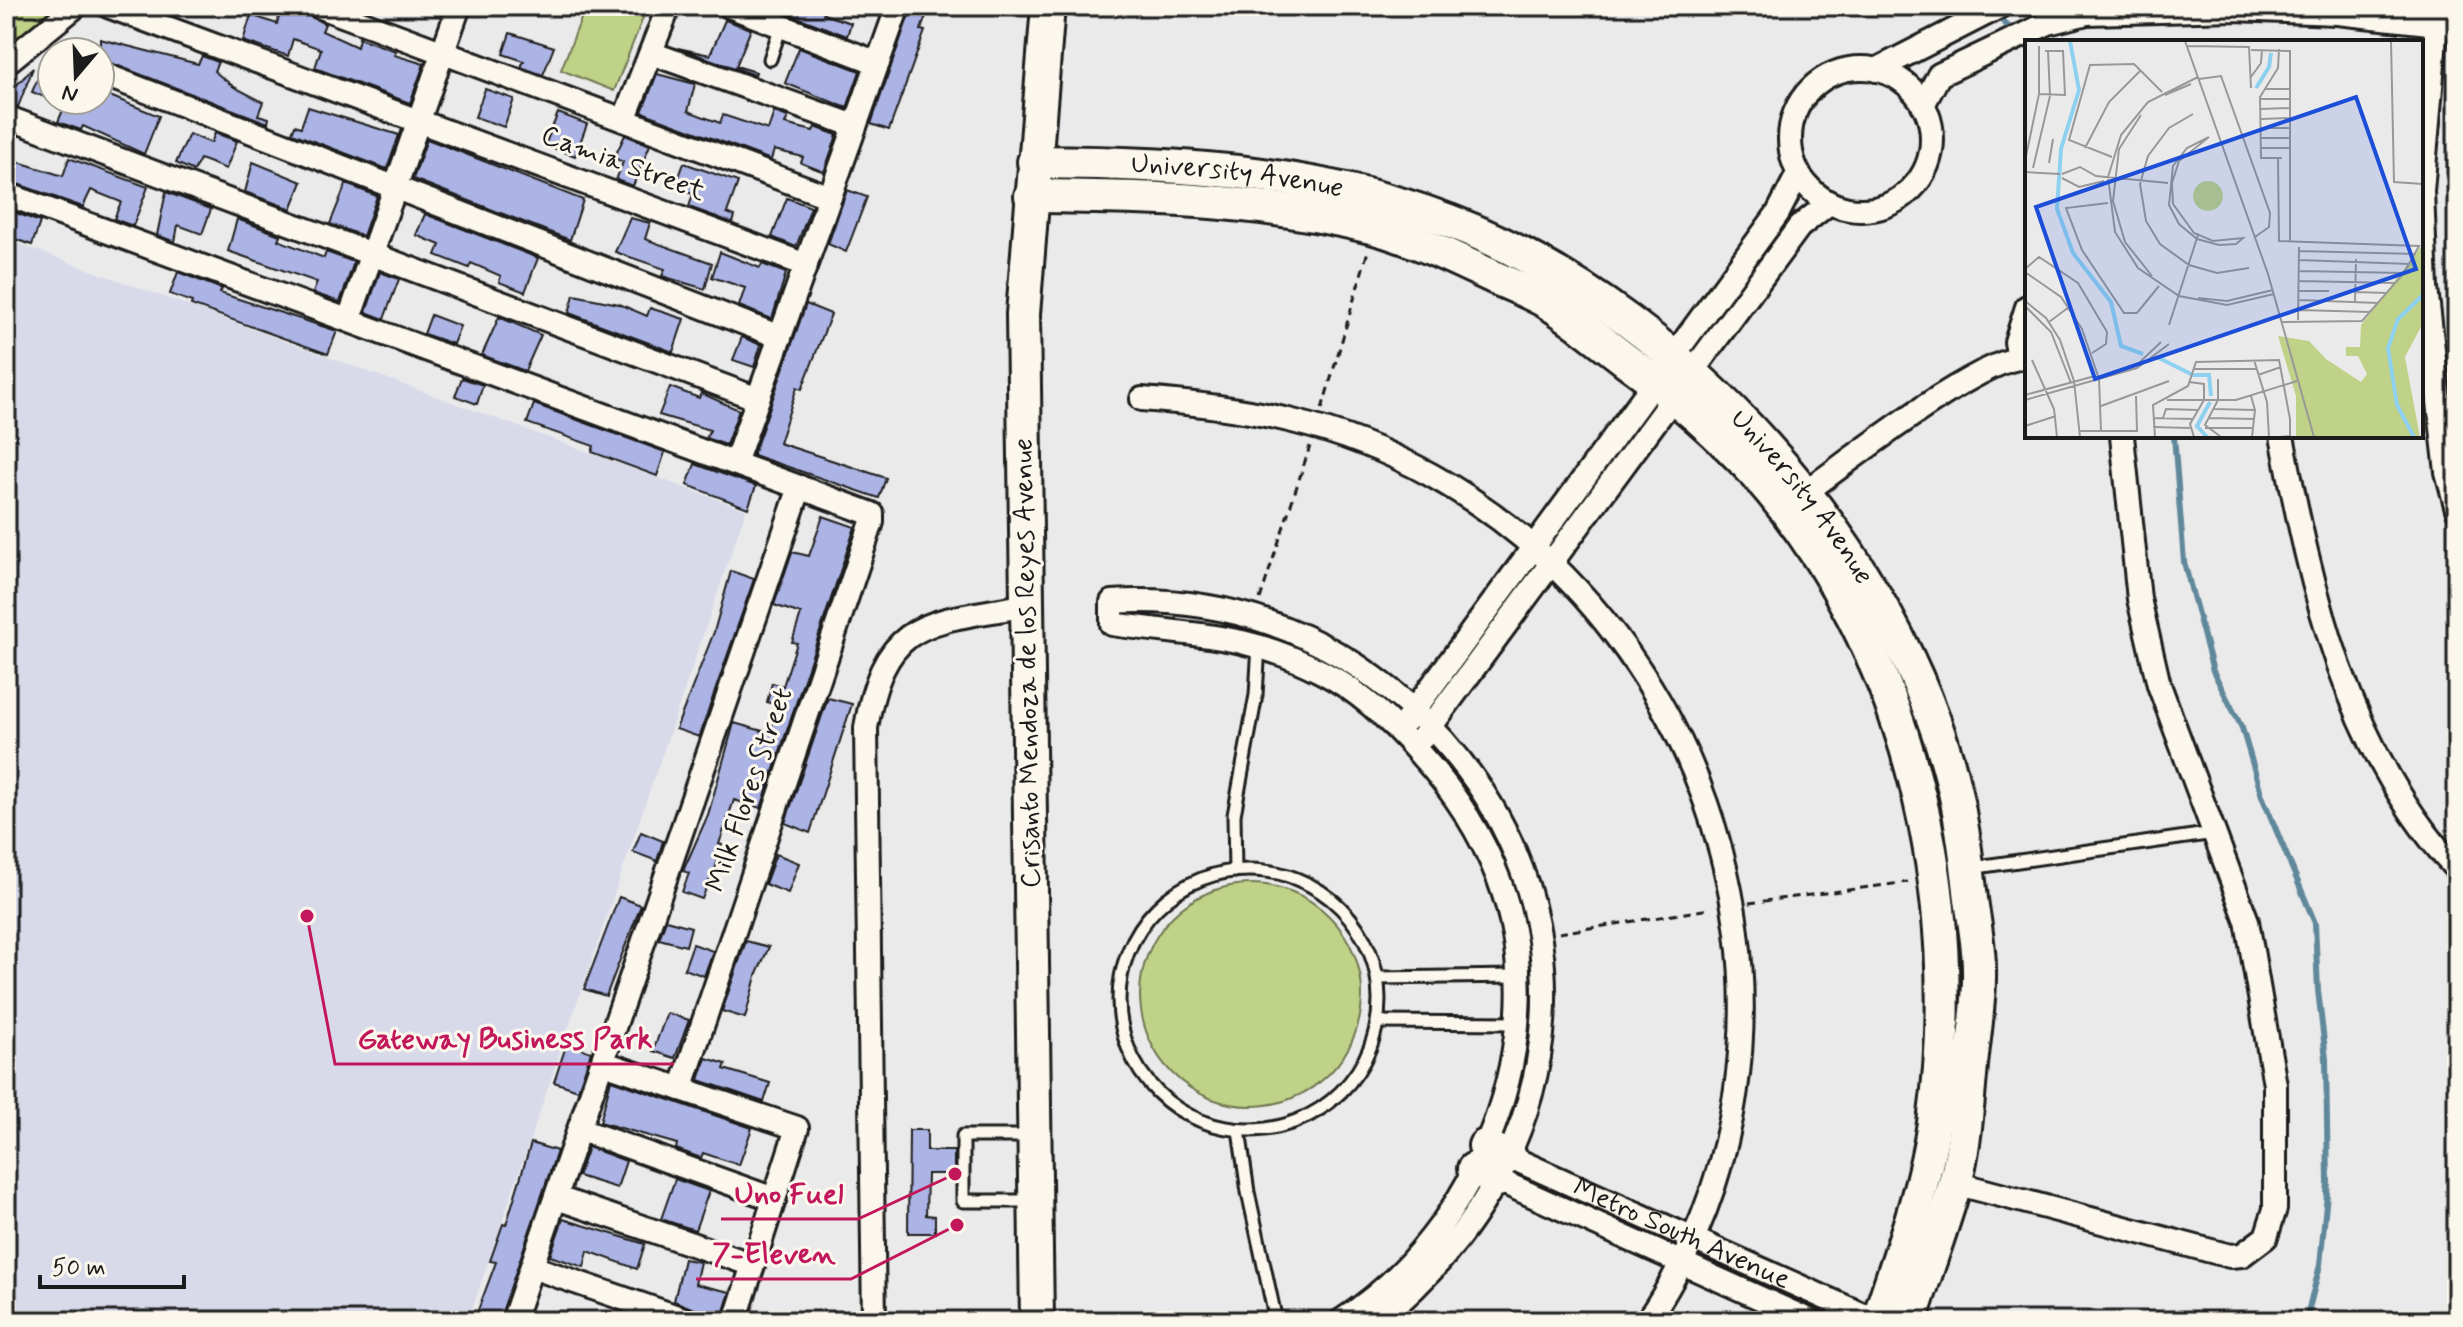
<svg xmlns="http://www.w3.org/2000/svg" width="2463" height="1327" font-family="Mynerve,sans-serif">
<rect width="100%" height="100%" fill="#ebeaeb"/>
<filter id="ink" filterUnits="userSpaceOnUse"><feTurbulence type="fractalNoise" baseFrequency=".0125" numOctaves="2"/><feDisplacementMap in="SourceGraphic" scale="16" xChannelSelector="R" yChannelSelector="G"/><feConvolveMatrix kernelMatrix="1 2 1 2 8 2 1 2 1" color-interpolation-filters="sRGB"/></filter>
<g filter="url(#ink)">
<polygon fill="#d8dae9" points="6,239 746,510 468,1321 6,1321"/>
<g fill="#c0d287" stroke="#6e7752" stroke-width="2">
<polygon points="6,6 63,6 6,56"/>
<polygon points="586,6 621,6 644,15 614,91 561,70"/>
<circle cx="1251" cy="995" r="111"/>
</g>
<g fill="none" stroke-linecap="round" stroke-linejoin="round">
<g stroke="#60889b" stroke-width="6">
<polyline points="1994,14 2016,33"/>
<polyline points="2174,436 2184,562 2213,671 2242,728 2262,796 2315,923 2318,990 2326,1059 2328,1183 2320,1265 2306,1321"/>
</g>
</g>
<g fill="#acb4e5" stroke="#1c1c1c" stroke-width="2">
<polygon points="282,6 304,6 308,15 325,24 322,31 357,47 359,38 396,51 394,55 424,64 410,103 315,68 321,49 293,39 288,56 243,41 251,15 277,24"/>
<polygon points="768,6 826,6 823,14 851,23 847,36"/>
<polygon points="912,6 928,10 921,30 925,31 889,130 871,124"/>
<polygon points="725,20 751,29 736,66 756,72 755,75 678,48 710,55"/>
<polygon points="510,33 554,47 543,75 521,67 524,61 503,54"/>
<polygon points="100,39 198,64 202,56 218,62 214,71 234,87 263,102 258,115 269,118 268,123 100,59"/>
<polygon points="799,48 860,71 847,108 785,83"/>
<polygon points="33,68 18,107 6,103 6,96"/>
<polygon points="41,71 52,75 52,100 32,92"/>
<polygon points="657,74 695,84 688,111 720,123 723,115 768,130 774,112 788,117 785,124 813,131 815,127 837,135 824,172 801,163 803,157 774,150 771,160 642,112"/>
<polygon points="485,89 514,99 504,127 475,117"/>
<polygon points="100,92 159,116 144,154 83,126 81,130 58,122 67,100 100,100"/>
<polygon points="308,107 399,135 387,169 292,133 295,125 301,127"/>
<polygon points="558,113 587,124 575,156 545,145"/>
<polygon points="215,133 237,141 226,169 200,159 194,171 176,163 189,134 211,143"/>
<polygon points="625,135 650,145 633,186 616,180 623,162 614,158"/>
<polygon points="427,139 583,200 570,240 413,179"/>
<polygon points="6,158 63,176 69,158 148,187 133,226 114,219 121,202 91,190 83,207 6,180"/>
<polygon points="253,162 302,182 291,209 245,192"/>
<polygon points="684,163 738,182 727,213 735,216 733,223 689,207 693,194 675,188"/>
<polygon points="346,184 377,196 363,236 330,224"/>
<polygon points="847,190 867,197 846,252 828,244"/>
<polygon points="166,192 211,209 202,234 178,225 175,242 157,235"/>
<polygon points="787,198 811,207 796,247 772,237"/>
<polygon points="6,209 40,222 32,245 6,236"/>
<polygon points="425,214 538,258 525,292 499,282 501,276 471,263 469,268 436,255 440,245 416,235"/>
<polygon points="630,218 650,223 645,239 712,263 705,289 662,276 665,269 615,252"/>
<polygon points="237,219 280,235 278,240 324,258 326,252 354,262 340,302 313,293 317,282 228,251"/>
<polygon points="720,252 760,268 762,264 786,273 772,319 739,306 745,288 712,277"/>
<polygon points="178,272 222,289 220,293 337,331 328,354 191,305 192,302 170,294"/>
<polygon points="380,272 399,279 384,319 366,312"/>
<polygon points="574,295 619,304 647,316 650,308 684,319 673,352 569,313"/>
<polygon points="806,304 831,314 802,389 797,387 779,443 886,478 879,498 753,455"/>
<polygon points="431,315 460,326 453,344 424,334"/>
<polygon points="499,317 541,335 525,371 482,355"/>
<polygon points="742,337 761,345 754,367 733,360"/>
<polygon points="462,378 483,385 477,404 455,396"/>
<polygon points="670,387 699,398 701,393 739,410 726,445 706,438 710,430 659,415"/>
<polygon points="534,404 665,452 657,476 592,452 594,446 527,423"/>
<polygon points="695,464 756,486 748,508 687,485"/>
<polygon points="823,516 855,527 761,808 734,800 719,844 722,845 712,881 709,881 702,899 682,892 689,873 683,871 708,815 734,723 770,733 778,705 767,702 772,683 783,686 797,643 792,642 801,614 774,605 792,552 809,556"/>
<polygon points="731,571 754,579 699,737 676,729 714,632"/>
<polygon points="828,698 852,704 810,833 785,823"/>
<polygon points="641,832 663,841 657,861 633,852"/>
<polygon points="776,854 799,863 788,893 765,884"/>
<polygon points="619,897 641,905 606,996 584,989"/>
<polygon points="666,920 691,927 686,946 659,939"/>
<polygon points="746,941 769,947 756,976 745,1018 722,1011"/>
<polygon points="693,944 713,951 704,976 684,969"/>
<polygon points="667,1013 689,1020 675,1058 653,1051"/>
<polygon points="567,1043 591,1052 578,1090 554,1082"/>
<polygon points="706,1058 726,1064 724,1069 770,1083 764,1102 699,1080"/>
<polygon points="611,1080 752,1128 739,1165 703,1153 701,1158 676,1149 677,1144 600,1122"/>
<polygon points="909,1130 927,1130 927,1151 954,1151 954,1174 927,1174 926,1215 935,1216 935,1233 908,1233"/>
<polygon points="531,1143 557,1151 499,1321 474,1321 496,1262 490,1261 503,1224 506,1225"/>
<polygon points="588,1147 626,1161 617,1188 578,1176"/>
<polygon points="675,1179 709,1191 695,1230 661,1219"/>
<polygon points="563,1219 645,1244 637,1269 588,1251 584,1267 550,1256"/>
<polygon points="684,1259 700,1262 695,1284 730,1292 721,1321 703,1321 699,1311 674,1301"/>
</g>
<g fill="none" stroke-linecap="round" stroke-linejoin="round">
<g stroke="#1c1c1c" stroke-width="17">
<g id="lane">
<polyline points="770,59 781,26"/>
<polyline points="1970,868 2214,833"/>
<circle cx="1249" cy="1000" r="130"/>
<polyline points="1235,871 1234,815 1256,695 1259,645"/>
<polyline points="1378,978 1516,976"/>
<polyline points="1378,1022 1517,1023"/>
<polyline points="1239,1130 1248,1192 1276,1321"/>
<polyline points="1034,1201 963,1201 963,1136 1034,1136"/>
</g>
</g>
<g stroke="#1c1c1c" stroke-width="28">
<g id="street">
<polyline points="108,6 806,265"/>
<polyline points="318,6 830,197"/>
<polyline points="729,6 878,63"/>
<polyline points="2438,6 2422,191 2426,288 2447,472 2457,509"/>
<polyline points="651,53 855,126"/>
<polyline points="6,63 76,6"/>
<circle cx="1861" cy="139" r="71"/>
<polyline points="1876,70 2001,6"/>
<polyline points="100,73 780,337"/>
<polyline points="1923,105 1939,75 2048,23 2087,13 2234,9 2337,13 2457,26"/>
<polyline points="6,117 758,399"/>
<polyline points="624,120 669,6"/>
<polyline points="6,194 872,514 872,522 681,1089"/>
<polyline points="349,319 459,6"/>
<polyline points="2019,357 2016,342 2027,307"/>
<path d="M1142,399C1247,407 1337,423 1431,475C1725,637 1839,1038 1647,1321"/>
<path d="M2282,436C2311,589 2347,752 2457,870"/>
<polyline points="735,463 898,6"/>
<path d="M1807,491C1847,463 1984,354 2027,358"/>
<polyline points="1407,720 1778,213 1798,174"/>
<polyline points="1423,737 1799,227 1829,203"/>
<polyline points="604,1063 797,1128 735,1321"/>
<polyline points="581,1130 774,1199"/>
<path id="s1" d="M1510,1157L1877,1321"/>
<polyline points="1498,1180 1811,1321"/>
<polyline points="1955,1183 2230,1256 2242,1255 2266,1237 2275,1209 2275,1085 2247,921 2159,685 2139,599 2122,436"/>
<polyline points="557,1198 753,1265"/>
<polyline points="532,1267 689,1321"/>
<polyline points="513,1321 800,487"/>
<path d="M874,1321L866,728C885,614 932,623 1028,605"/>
<path d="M1341,1321C1478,1233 1558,1037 1499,880C1481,833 1453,790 1419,753C1392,722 1359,691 1322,672C1245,632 1193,636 1112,624V602C1221,595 1323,630 1406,703C1607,883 1581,1157 1377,1321"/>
</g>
</g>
<g stroke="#1c1c1c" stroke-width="38">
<g id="secondary">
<path id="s2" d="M1034,162C1183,163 1335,171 1474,231C1688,324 1880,536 1947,760C1960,804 1966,854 1971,899C1974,922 1979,946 1979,969C1980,1001 1974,1034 1971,1065C1967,1106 1965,1148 1954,1187C1941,1232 1924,1276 1910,1321"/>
<path d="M1031,196C1145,197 1259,199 1371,227C1414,238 1457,260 1498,279C1515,287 1535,294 1552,305C1578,322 1602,342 1627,361C1674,395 1717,431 1756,474C1910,648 1966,897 1934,1123C1924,1191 1899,1256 1878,1321"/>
<polyline points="1485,1146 1510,1157"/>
<polyline points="1474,1169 1498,1180"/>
<polyline points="1037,1321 1023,314 1048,6"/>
</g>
</g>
<g stroke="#1c1c1c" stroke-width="3" stroke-dasharray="8 6" stroke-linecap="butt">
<polyline points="1322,409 1368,251"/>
<polyline points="1260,599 1310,446"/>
<polyline points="1749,903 1908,882"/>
<polyline points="1559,933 1710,909"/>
</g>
<use href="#lane" stroke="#fbf7ec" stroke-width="11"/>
<use href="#street" stroke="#fbf7ec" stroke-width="22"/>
<use href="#secondary" stroke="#fbf7ec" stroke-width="32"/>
</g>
</g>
<g text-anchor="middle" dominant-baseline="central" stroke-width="6" stroke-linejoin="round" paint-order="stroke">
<g font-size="28" fill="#1c1c1c" stroke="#fbf7ec">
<text transform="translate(623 164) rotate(20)">Camia Street</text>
<text stroke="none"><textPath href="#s2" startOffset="204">University Avenue</textPath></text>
<text stroke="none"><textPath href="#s2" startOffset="876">University Avenue</textPath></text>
<text transform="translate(1028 663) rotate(-91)">Crisanto Mendoza de los Reyes Avenue</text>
<text transform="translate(750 790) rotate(-71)">Milk Flores Street</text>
<text stroke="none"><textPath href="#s1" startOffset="188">Metro South Avenue</textPath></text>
</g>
</g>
<g transform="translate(2025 40)">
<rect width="398" height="398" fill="#ebeaeb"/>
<path d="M168 156a15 15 0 1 1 30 0a15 15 0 1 1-30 0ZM398,204V283L380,317L395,397H271V356L253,296L284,301L301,319L336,342L342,334L333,316H321V307H335L336,285Z" fill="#c0d287"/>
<path fill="none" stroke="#8ed0f0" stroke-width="4" d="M45,1L54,50L36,109L32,169L48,213L86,262L96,306L118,314M231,48L244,27L246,13M132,317L168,335H184L186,356M182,397L172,386L185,362M389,397L372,365L363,308L373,279L398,255"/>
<path fill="none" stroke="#989898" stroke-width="2" d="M160,1L243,234L289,397M366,1L369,142L398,144M162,6L224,7L226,48M254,9L253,28L235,57L236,118H257M226,10L265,11V202M173,37L123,62L96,95L83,137L90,192L113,228L154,256L202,265L249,254M226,37L236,23L237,10M174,39L196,36L245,173L244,187L230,197M240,49H265M14,54L40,55L38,11H20M140,55L166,44M235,59H265M235,69L265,68M168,74L144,88L123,116L115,144L121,181L135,204L164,225L192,233L224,228M116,75L94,109L88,161L100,202L127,236M236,79L265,78M236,88H265M184,97L154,121L147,143L148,164L169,193L188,201L218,198L211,204L194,205L172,199L154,184L144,165L148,126L162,108ZM236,98H264M60,108L84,62L116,30M236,108H264M87,117L44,100L65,25L109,24L137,52M253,118L254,201L394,206L379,233L337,281L256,282M0,121L14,54V6M24,123L28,99M8,128L25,56L23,11M0,132L35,134M37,134L55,127L71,136L143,143M37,138L54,147L79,141M83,163L41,168L57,210L99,273H112L134,246M274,211L391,214M274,220L385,224M0,229L14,217L53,243L82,292L81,304L67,313M274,231L379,233M0,232L36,257L57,289L74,339L76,391M274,241L370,243M274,251H304M331,252L362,253M173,258L202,261L248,250M274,260L353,263M0,261L21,278L35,300L49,341L55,397M330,262L331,219M0,266L26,292L46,343M274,270L345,272M273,280L274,207M24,282L44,267M144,285L173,195M7,320L29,369L32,397M229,320L242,362L244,397M115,322L136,302M168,329H232M233,335L256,327M193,339V360L180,385L196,397M164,342L179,344V360L165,384L169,397M0,355L70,336M226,356L230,370L227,397M0,360L112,328L144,304M142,360H211L272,341M76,366L144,341M189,369L230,370M128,378L168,379M138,378L141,369L173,370M184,378L229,379M0,386L31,376M128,387L165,388M180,388H229M54,391H112L111,356M130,397L128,365L163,346L171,322L254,320L265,379V396L254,397"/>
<path fill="#1d4ed8" fill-opacity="0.15" stroke="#1d4ed8" stroke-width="4" d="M331,57L391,229L70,339L11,167Z"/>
<rect width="398" height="398" fill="none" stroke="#1c1c1c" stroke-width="4"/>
</g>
<path fill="none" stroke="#c2185b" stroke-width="3" d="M307 916L335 1064H674M955 1174L858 1219H721M957 1225L851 1279H696"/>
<g fill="#c2185b" stroke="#fbf7ec" stroke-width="3">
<circle cx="307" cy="916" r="8"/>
<circle cx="955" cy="1174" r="8"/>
<circle cx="957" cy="1225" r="8"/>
</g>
<g font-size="30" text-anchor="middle" font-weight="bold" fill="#c2185b" stroke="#fbf7ec" stroke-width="6" stroke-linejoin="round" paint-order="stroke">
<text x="505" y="1048">Gateway Business Park</text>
<text x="789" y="1203">Uno Fuel</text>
<text x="774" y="1263">7-Eleven</text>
</g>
<rect width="2463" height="1327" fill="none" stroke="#fbf7ec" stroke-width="32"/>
<rect x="16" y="16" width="2431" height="1295" fill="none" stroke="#1c1c1c" stroke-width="3" filter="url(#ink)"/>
<g transform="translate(76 76) rotate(199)"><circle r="38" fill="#fbf7ec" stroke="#a29f99" stroke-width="2"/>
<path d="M0-6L14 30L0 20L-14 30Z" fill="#1c1c1c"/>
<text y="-12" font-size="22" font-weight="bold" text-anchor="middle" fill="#1c1c1c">N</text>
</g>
<path d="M40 1275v12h144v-12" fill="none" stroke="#1c1c1c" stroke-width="4"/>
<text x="52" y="1275" font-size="24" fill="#1c1c1c" stroke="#fbf7ec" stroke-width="6" paint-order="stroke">50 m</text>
</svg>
